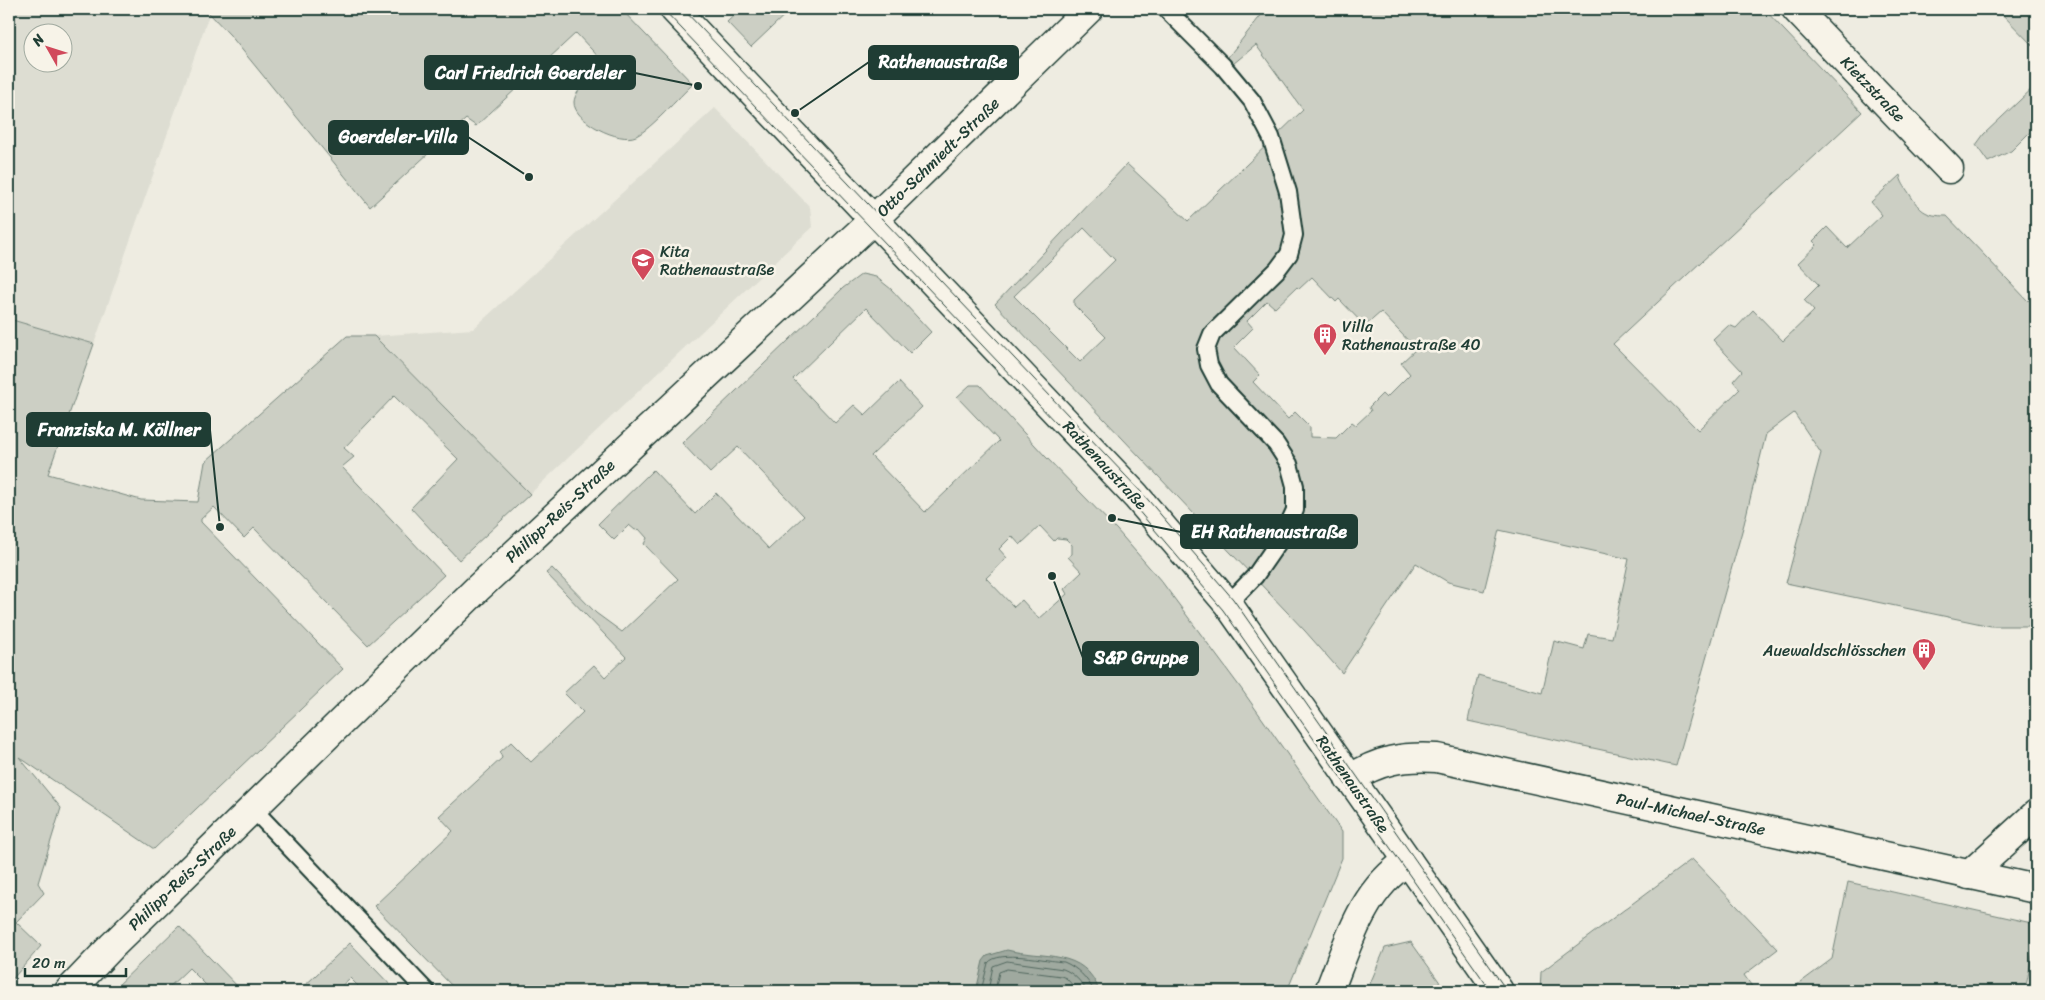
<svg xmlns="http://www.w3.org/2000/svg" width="2045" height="1000" font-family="Sriracha,sans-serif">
<rect width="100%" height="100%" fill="#eeece1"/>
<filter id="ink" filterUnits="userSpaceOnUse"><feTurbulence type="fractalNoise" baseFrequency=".02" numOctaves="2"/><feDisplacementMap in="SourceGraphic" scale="10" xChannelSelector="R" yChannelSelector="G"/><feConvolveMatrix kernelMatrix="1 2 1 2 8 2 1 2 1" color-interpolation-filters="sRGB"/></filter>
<g filter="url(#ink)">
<g fill="#ddddd2" fill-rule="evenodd">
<path d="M9,9H211L94,344L9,319ZM32,32H62V62H32Z"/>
<polygon points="715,108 810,207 812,227 530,494 374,336 473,329"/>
</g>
<g fill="#cccfc4" stroke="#76867c" fill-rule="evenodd">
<path d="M211,9H621L693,84C679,97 651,129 636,136C620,144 573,121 574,102C575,88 597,74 606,65L576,33L476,126L466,119L370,207L230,35L209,13Z"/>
<polygon points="741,9 791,9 751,47 727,22"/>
<path d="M1266,9H1764L1862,112L1613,344L1698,430L1740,389L1733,381L1742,371L1713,340L1729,325L1736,328L1753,310L1783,341L1814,311L1804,300L1819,285L1798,263L1817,245L1813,241L1827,227L1847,248L1882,215L1871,202L1900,175C1901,182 1905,187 1909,193C1920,211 1925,216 1947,216L2028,301L2036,293V626H1991L1786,583L1821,453L1794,413L1766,434L1744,524L1676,766L1468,721L1478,675L1542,693L1554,641L1584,649L1588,634L1612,638L1629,559L1499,530L1484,591L1448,582L1416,563L1342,673L1305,631L995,304L1127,164L1188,221L1303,110L1256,45L1233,64L1228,57ZM1084,228L1115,260L1074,300V305L1106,337L1080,362L1014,296ZM1312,277L1336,302L1339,299L1365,326L1381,312L1416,349L1401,363L1410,374L1386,398L1382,394L1369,407L1371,411L1356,425L1352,422L1336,438L1310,437V427L1295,412L1288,419L1253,382L1260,375L1234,347L1253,328L1247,321L1267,301L1275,308L1297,287L1299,289Z"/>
<polygon points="1997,9 2036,9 2036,49"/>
<polygon points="2036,85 2036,134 2032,130 2011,151 1988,162 1976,145 1984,134"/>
<path d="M862,274L876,277L891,289L931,332L910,353L866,308L793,379L835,423L854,405L865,415L899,382L922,407L871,456L925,512L999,441L957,397L970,385H980L1045,456L1117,530L1162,582L1240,687L1342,832V858L1287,991H457L374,906L453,831L439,816L502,758L500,752L511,742L531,762L583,712L564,693L594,665L605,677L626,657L546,573L552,568L596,613L622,632L678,579L644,544L647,538L639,529L635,530L629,525L614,540L598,524L653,470L695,514L716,493L769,549L804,516L738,447L710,473L682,443L843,288ZM1040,526L1054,541L1057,538L1066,539L1072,545V554L1068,557L1082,572L1064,589L1067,594L1039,619L1022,600L1014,607L986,578L1007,558L999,549L1012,536L1020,545Z"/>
<polygon points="9,319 94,344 48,474 141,500 198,502 205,462 347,336 374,336 530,494 459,560 411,508 458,459 394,396 344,448 354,457 342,467 444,575 368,645 254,528 244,538 214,507 201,519 201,522 343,669 154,849 19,757 61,808 38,883 44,893 16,922 41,946 9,983"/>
<polygon points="1692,859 1778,949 1744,975 1753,988 1749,991 1540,991 1541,972"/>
<polygon points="1848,882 2036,924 2036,937 2025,991 1789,991 1832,959"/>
<polygon points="179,926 242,991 212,991 189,968 165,991 112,991"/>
<polygon points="1411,942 1446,991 1367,991 1385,948"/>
<polygon points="350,943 396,991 363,991 350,978 336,991 299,991"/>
</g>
<path fill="#9fa99f" stroke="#6c7e74" d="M1007,950C1042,959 1085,948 1099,991H976L983,961L987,956Z"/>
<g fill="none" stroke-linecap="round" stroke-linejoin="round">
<g stroke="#52685f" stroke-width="1">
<path d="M981,991L988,963C999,949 1047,961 1064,962C1078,968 1087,978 1094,991"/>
<path d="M988,991L993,966L1007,961L1063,969C1074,973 1081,982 1087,991"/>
<polyline points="995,991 999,972 1007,969 1061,976 1066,978 1078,991"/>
</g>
<g stroke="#1f3d34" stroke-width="20">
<g id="service">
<polyline points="1166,9 1223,66 1252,101 1271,137 1288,192 1294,235 1289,254 1277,270 1212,334 1206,349 1209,365 1219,384 1276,444 1289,464 1295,486 1295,510 1284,534 1255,576 1228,604"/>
<polyline points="253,809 426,991"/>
</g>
</g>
<g stroke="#1f3d34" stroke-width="31">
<g id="minor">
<polyline points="674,9 1136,496 1228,604 1499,991"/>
<polyline points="1796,9 1949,169"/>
<path d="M1349,779C1380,760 1401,756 1437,758L2036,889"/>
<polyline points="1969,875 2036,814"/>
<polyline points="69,991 113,945 477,589 873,220 1089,9"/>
<path d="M1329,991C1348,944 1362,890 1408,861"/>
</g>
</g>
<use href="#service" stroke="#f7f3e8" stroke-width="16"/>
<use href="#minor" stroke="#f7f3e8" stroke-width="28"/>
<g stroke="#1f3d34" stroke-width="1">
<polyline points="663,9 1131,502 1223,610 1491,991"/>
<polyline points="683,9 1143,494 1233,599 1507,991"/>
</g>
</g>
</g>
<defs>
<g id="school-pin" transform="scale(1.25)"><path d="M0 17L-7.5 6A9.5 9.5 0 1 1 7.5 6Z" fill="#d1495b" stroke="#f7f3e8"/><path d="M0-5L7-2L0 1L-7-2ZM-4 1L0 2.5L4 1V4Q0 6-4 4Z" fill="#fff"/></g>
<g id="building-pin" transform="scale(1.25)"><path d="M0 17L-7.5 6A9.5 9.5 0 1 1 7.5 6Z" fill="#d1495b" stroke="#f7f3e8"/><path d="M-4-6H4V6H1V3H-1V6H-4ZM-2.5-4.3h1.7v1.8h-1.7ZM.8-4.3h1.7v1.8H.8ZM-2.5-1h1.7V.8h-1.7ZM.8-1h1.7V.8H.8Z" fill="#fff"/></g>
</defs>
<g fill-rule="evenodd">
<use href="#school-pin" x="643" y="260"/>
<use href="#building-pin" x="1325" y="335"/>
<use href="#building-pin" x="1924" y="650"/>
</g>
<g text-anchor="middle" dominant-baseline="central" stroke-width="5" stroke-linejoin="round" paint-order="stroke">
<g font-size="16" fill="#1f3d34" stroke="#f7f3e8">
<text transform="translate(1873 89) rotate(46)">Kietzstraße</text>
<text transform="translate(938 157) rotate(-44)">Otto-Schmiedt-Straße</text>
<text transform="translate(1105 465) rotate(47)">Rathenaustraße</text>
<text transform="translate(560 511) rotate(-43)">Philipp-Reis-Straße</text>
<text transform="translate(1353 784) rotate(55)">Rathenaustraße</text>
<text transform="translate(1691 814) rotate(12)">Paul-Michael-Straße</text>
<text transform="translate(182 878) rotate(-44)">Philipp-Reis-Straße</text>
</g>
<g font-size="16" fill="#1f3d34" stroke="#f7f3e8" text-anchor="start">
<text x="660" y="251">Kita<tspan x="660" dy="18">Rathenaustraße</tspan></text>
<text x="1342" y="326">Villa<tspan x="1342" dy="18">Rathenaustraße 40</tspan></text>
<text x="1906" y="650" text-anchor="end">Auewaldschlösschen</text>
</g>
</g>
<path fill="none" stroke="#1f3d34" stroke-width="2" d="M795 113L869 62M698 86L635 73M529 177L468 137M220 527L210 430M1112 518L1181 532M1052 576L1083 658"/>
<g fill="#1f3d34" stroke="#f7f3e8" stroke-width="2">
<circle cx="795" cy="113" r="5"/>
<circle cx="698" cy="86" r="5"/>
<circle cx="529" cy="177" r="5"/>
<circle cx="220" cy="527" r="5"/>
<circle cx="1112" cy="518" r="5"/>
<circle cx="1052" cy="576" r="5"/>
</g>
<g fill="#1f3d34" stroke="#1f3d34" stroke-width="2">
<rect x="869" y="46" width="149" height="33" rx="5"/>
<rect x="425" y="56" width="210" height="33" rx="5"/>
<rect x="329" y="121" width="139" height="33" rx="5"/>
<rect x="27" y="413" width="183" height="33" rx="5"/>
<rect x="1181" y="515" width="176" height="33" rx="5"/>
<rect x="1083" y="642" width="115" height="33" rx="5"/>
</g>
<g font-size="18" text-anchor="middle" font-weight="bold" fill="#fff">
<text x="943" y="68">Rathenaustraße</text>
<text x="530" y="79">Carl Friedrich Goerdeler</text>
<text x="398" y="143">Goerdeler-Villa</text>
<text x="119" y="436">Franziska M. Köllner</text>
<text x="1269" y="538">EH Rathenaustraße</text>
<text x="1141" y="664">S&amp;P Gruppe</text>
</g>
<rect width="2045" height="1000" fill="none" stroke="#f7f3e8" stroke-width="30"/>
<rect x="15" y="15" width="2015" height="970" fill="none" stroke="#1f3d34" stroke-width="2" filter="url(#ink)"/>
<g transform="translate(48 48) rotate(309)"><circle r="24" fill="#f7f3e8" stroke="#a1aaa0"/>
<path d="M0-4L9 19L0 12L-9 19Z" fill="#d1495b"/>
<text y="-8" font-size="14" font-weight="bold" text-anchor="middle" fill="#1f3d34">N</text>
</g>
<path d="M25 968v8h101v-8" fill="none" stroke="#1f3d34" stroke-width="2.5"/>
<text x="32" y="968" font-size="15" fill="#1f3d34" stroke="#f7f3e8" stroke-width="4" paint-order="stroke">20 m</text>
</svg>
